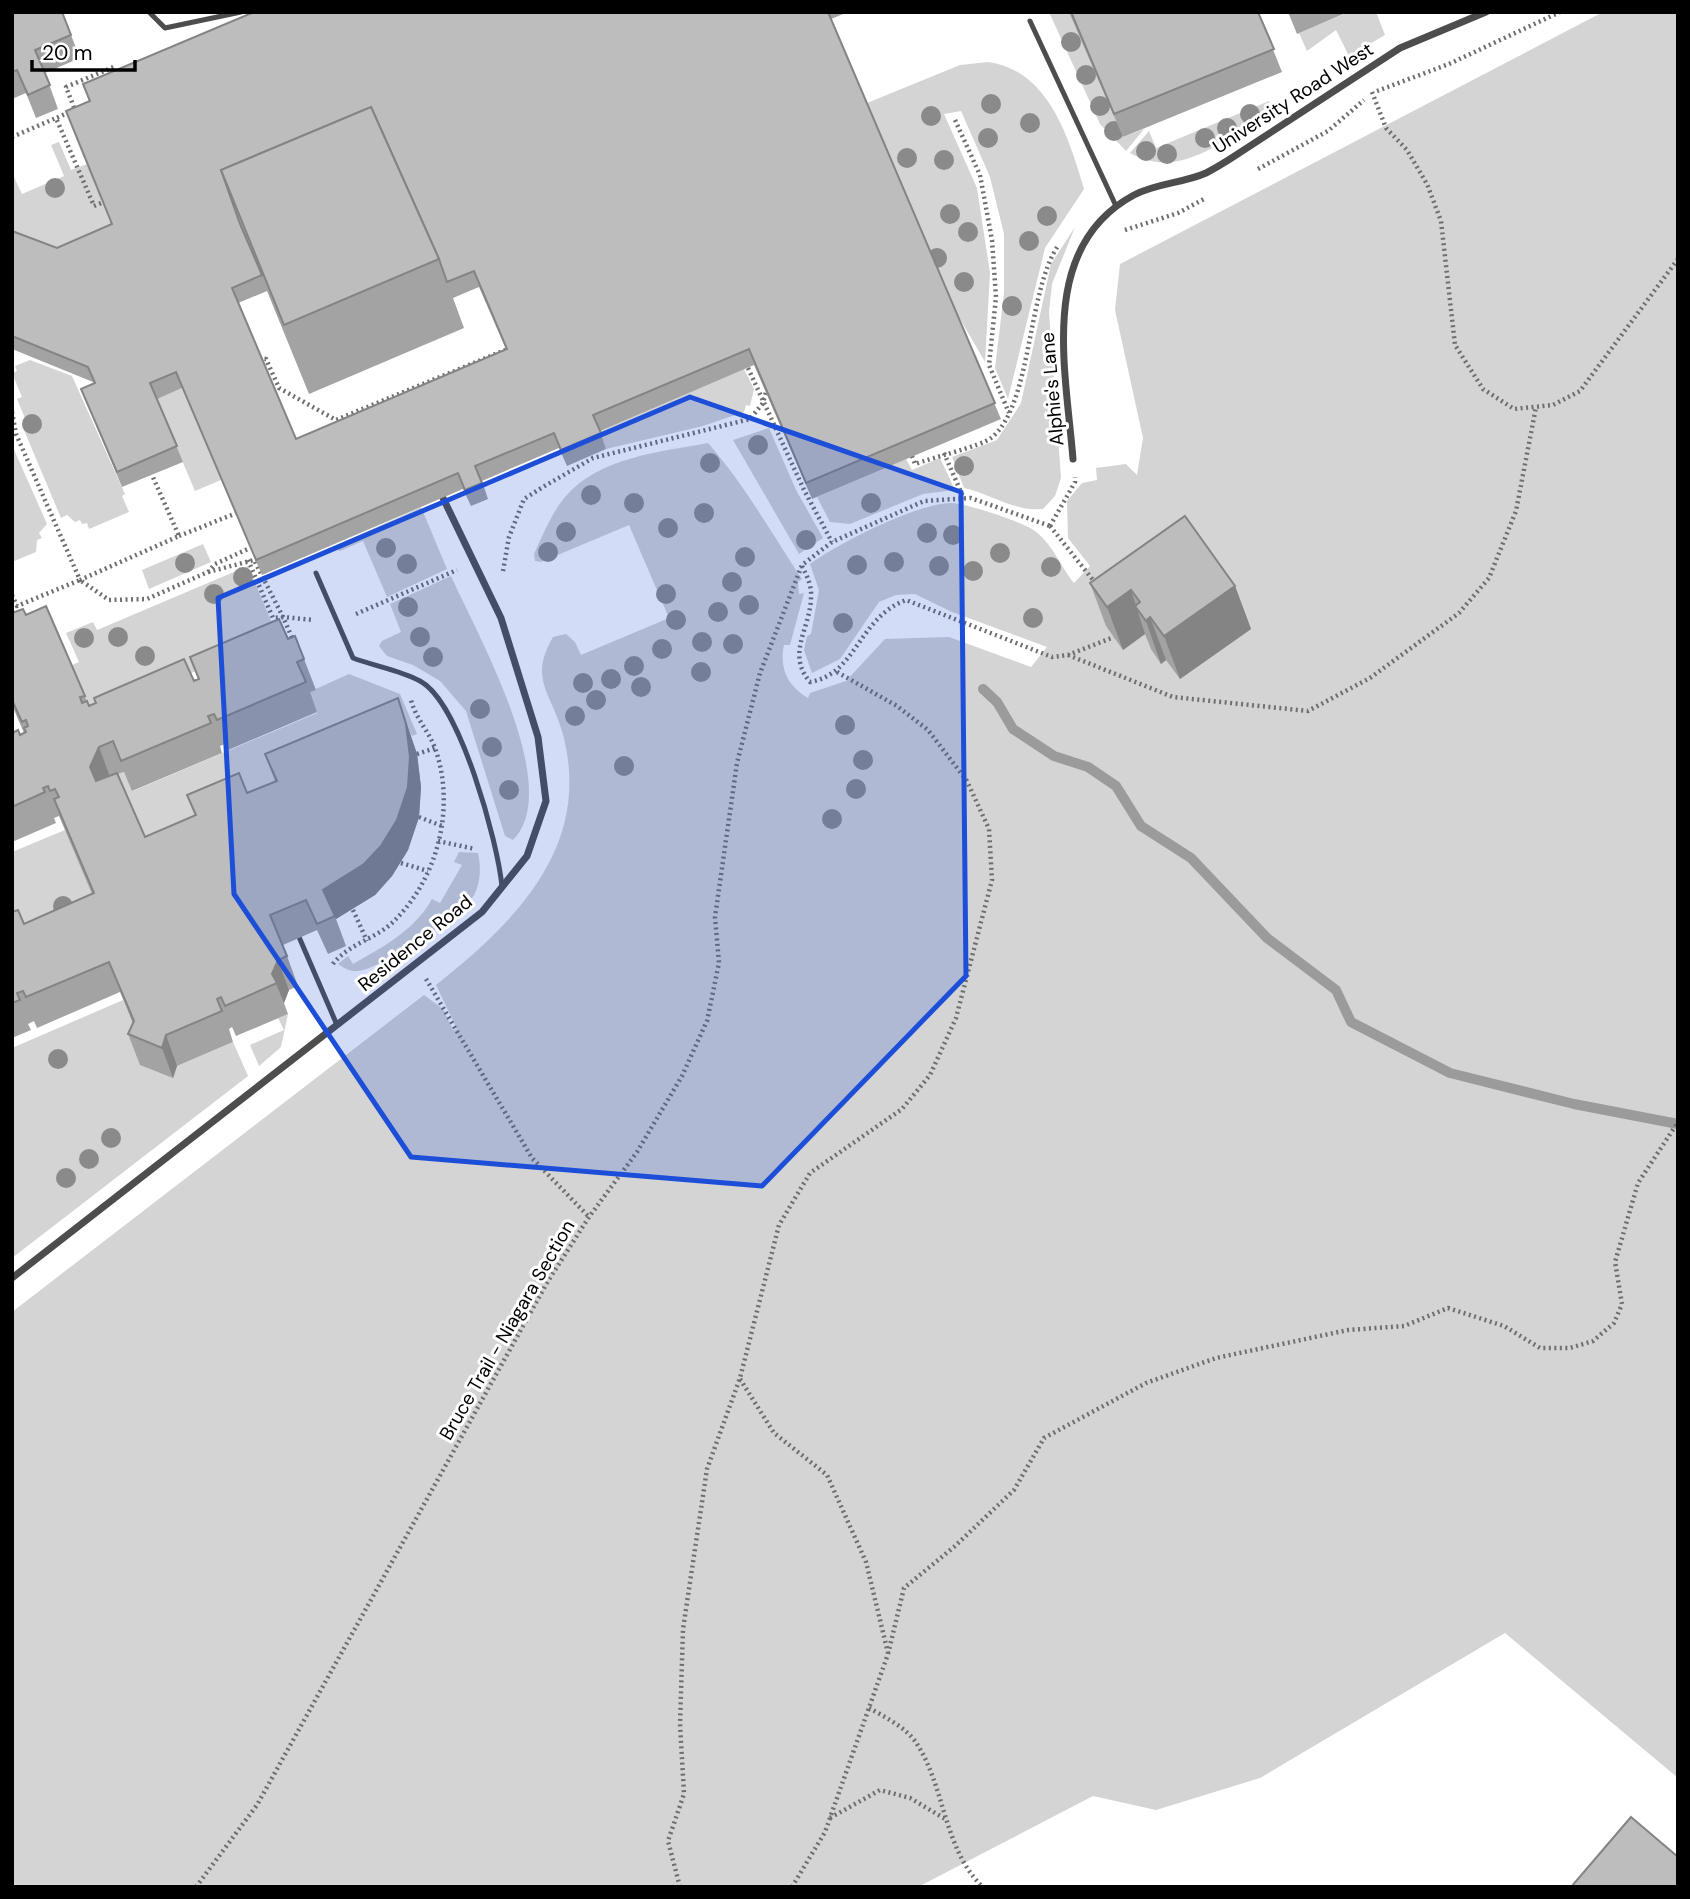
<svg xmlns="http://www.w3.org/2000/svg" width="1690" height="1899" font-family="'DM Sans',sans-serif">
<rect width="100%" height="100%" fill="#fff"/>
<g fill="#d4d4d4">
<polygon points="1049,12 1070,12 1123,137 1144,129 1126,151 1100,124"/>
<polygon points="1349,12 1376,12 1385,35 1349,56 1336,30 1307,51 1299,33"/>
<path d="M1603,12H1678V1778L1505,1633L1260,1778L1156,1810L1093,1796L918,1887H12V1312L424,995L443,1009L453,1030L457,1029L436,985C517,921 594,844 562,731C550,691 529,678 553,637L566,634L575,642L581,655L669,618L629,525L541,562L535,561L534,554C543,535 551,514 565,497C599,457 660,452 708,443C745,485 771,533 802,579L798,582L799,594L804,593L790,645H784C779,669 788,686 808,698L810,693L846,681L885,639L949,637L1031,667L1047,647L952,612L915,594L896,595L879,602L840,659L812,673L804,650L807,636L811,634L819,590L810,564C839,543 915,504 951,503C965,503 1019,521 1032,529C1052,542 1060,566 1074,583L1090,566L1068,538L1067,501L1082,483L1097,480L1096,468L1126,464L1137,475L1143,438L1115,310L1120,264Z"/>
<path d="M988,62C1049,70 1069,139 1084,189L1045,248L1008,399L995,368L1004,293V234L990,177L961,111L944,114L977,188L990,273L985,362L952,305L867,103L960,65Z"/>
<path d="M1269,101L1270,105C1234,137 1179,182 1130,153L1149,131L1156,148Z"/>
<polygon points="59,142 71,170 87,164 117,240 62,264 12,244 12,173 22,194 64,176 51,145"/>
<path d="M1075,227L1052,284L1049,312L1061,478L1055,496L1043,509C1015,512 991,494 964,488L952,457L997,440L1021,403L1051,264Z"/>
<polygon points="30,360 72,376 125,494 122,496 129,512 89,529 87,523 82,524 80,520 75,522 67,515 61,518 24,430 29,428 17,399 22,397 12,373 17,371 15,366"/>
<polygon points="744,369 754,389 750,406 746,405 744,412 703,426 606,449 599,431"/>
<polygon points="182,388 221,480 195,491 156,399"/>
<polygon points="769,428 796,490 823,538 799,554 733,440"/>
<polygon points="12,445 47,524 39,533 42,538 37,540 36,552 12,562"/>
<polygon points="940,458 955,490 923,494 850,524 830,522 817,497 906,459 912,470"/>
<polygon points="421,507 447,569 387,597 363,541 340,551 332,547"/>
<polygon points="203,544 211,562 149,589 142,570"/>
<polygon points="248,566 282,647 219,661 164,685 100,736 70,666 79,662 66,633 93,622 97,630"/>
<path d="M451,576C476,632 565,788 513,840L505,836L466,711L440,681L413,665L387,656L379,646L382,641L401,632L390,604Z"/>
<polygon points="349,674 400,694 417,734 412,736 408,729 156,868 110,777 124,772 133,791 317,713 309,692"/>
<polygon points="65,830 105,923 12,947 12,852"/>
<path d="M459,852L478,853C481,867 481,882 474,895C463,915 381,969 358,971C350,972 344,968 338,964L348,956L353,964C383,947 415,930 432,899L440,903L462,865L454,862Z"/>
<polygon points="123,1000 145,1052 177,1066 233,1042 248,1076 12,1258 12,1048"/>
<polygon points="288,1014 281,1047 259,1066 250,1045 284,1030 278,1018"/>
</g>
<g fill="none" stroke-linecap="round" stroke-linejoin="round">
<polyline stroke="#9b9b9b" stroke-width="10" points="983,689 997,702 1013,729 1054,756 1088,767 1116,786 1141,826 1191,858 1267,938 1336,990 1351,1022 1450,1073 1574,1104 1678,1124"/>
<g stroke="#6f6f6f" stroke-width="4.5" stroke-dasharray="2 3.5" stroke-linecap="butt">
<polyline points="1377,91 1449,64 1560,12"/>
<polyline points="1372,92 1386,128 1407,150 1427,184 1441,221 1455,345 1483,389 1514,409 1553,405 1580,391 1678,259"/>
<polyline points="955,120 980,175 992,240 996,297 989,365 1009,413"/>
<polyline points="12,137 56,118"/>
<polyline points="1258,169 1328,131 1364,100"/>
<polyline points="106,201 94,206 56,118 75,110 66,87 116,66"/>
<polyline points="1125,230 1178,213 1204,199"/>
<polyline points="259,359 266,359 279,388 336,420 510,348"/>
<polyline points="748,368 804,490 832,542"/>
<polyline points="12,412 16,434 80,580 179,536 152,475"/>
<polyline points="944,453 964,499"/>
<path d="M912,456L915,464C931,458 981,446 991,438C1032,406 1027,291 1058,246"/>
<polyline points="1050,526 1075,482 1075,477"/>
<polyline points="1050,526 1097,585"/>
<polyline points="179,536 239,512"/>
<polyline points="248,560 273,618 283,617 294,642"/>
<path d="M802,566C807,576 812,586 811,598C810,629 786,654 810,682C857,674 858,618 906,600L1052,657L1068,655L1114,637"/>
<polyline points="503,571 509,537 524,499 543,487 593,458 750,419 763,403 766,392"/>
<polyline points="208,572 254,560 283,617 314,620"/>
<polyline points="12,595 17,606 80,580 109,600 147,599 208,572 215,564 250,548"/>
<polyline points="356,614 457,570"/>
<polyline points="1068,655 1173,697 1308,711 1370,678 1459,613 1489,578 1516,511 1536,407"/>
<polyline points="417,754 435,748"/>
<polyline points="419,817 442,826"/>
<polyline points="438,841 475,849"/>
<polyline points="401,863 428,871"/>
<polyline points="353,910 367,941"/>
<path d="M333,964C348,944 376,939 394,921C438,878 456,807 435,748C428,730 416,719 411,700"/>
<polyline points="426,979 532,1158 589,1217"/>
<polyline points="740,1379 774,1433 827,1475 866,1562 888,1653"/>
<path d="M869,1708C885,1717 907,1728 917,1744C945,1787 944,1851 983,1887"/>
<polyline points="830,1818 880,1790 910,1798 947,1820"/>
<polyline points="196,1887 257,1805 548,1281 589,1217 637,1152 682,1076 707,1021 719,963 715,917 737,763 760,673 802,565 832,542 924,501 971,498 1050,526"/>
<polyline points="680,1887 668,1841 684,1794 680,1724 683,1629 707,1469 740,1378 779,1225 810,1173 902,1109 930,1075 956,1018 992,880 989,829 967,781 928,730 897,706 837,672"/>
<polyline points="792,1887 825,1832 888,1654 904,1588 954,1547 1014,1490 1044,1438 1146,1383 1216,1358 1348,1330 1404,1326 1448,1308 1504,1326 1540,1348 1570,1348 1593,1341 1614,1323 1622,1304 1615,1262 1638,1183 1678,1122"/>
</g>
<g stroke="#4d4d4d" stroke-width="5">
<polyline points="149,12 165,28 241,12"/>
<polyline points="1030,21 1116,206"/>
<path d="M316,573L353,658C374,666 400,670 420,681C460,702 498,843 502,887"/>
<polyline points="299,937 337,1025"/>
</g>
<g stroke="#4d4d4d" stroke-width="7">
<path d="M1073,459C1066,370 1037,247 1134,195C1156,183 1184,183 1206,173C1214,169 1222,164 1230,159L1400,48L1486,12"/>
<polyline points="12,1278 482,912 527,856 546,801 538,737 501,618 443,498"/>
</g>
</g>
<g fill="#8a8a8a">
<circle cx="1071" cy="42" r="10"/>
<circle cx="1086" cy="75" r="10"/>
<circle cx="991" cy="104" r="10"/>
<circle cx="1100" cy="106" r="10"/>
<circle cx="1250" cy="114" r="10"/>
<circle cx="931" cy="116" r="10"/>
<circle cx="1030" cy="123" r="10"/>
<circle cx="1227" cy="128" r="10"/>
<circle cx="1114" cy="131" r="10"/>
<circle cx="988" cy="138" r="10"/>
<circle cx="1205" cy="138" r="10"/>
<circle cx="1146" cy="151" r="10"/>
<circle cx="1167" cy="154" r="10"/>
<circle cx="907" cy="158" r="10"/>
<circle cx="944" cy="160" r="10"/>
<circle cx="55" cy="188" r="10"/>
<circle cx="950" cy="214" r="10"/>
<circle cx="1047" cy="216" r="10"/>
<circle cx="968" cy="232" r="10"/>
<circle cx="1029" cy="241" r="10"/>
<circle cx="937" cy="258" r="10"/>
<circle cx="964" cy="282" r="10"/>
<circle cx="1012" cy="306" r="10"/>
<circle cx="32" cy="424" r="10"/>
<circle cx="758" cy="445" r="10"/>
<circle cx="710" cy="463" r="10"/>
<circle cx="964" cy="466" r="10"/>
<circle cx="591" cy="495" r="10"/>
<circle cx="634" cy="503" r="10"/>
<circle cx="871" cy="503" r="10"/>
<circle cx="704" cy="513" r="10"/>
<circle cx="668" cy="528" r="10"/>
<circle cx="566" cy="532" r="10"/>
<circle cx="927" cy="533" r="10"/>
<circle cx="953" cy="535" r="10"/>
<circle cx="806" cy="540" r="10"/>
<circle cx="386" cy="548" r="10"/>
<circle cx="548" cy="552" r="10"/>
<circle cx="1000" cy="553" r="10"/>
<circle cx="745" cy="557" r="10"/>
<circle cx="894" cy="562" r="10"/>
<circle cx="185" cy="563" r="10"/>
<circle cx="407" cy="564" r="10"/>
<circle cx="857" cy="565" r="10"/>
<circle cx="939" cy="566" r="10"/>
<circle cx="1051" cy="567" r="10"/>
<circle cx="973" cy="571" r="10"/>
<circle cx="243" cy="577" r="10"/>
<circle cx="732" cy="582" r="10"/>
<circle cx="214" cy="594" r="10"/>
<circle cx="666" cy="594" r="10"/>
<circle cx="749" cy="605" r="10"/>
<circle cx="408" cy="607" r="10"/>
<circle cx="718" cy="612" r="10"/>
<circle cx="1033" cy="618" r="10"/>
<circle cx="676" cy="620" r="10"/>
<circle cx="843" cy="623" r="10"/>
<circle cx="118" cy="637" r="10"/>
<circle cx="420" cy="637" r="10"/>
<circle cx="84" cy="638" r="10"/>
<circle cx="702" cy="642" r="10"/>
<circle cx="733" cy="644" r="10"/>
<circle cx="662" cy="649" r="10"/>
<circle cx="145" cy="656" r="10"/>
<circle cx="433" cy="657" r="10"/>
<circle cx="634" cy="666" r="10"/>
<circle cx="701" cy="672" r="10"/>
<circle cx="611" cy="679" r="10"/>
<circle cx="583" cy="683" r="10"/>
<circle cx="641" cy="687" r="10"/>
<circle cx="596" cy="700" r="10"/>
<circle cx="480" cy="709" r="10"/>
<circle cx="575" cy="716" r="10"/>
<circle cx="845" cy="725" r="10"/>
<circle cx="492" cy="747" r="10"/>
<circle cx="863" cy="760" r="10"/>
<circle cx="624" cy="766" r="10"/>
<circle cx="856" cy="789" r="10"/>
<circle cx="509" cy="790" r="10"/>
<circle cx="832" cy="819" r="10"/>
<circle cx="63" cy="906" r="10"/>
<circle cx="58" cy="1059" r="10"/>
<circle cx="111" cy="1138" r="10"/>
<circle cx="89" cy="1159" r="10"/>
<circle cx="66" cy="1178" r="10"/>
</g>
<g fill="#a3a3a3" fill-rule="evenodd">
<polygon points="12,12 71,35 80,58 45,73 58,109 36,118 26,93 12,99"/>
<path d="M254,12H848L831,19L1001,419L812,499L754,365L600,431L606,449L567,466L559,448L482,481L488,499L471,506L463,489L262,575L182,388L157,399L183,462L122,487L81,389L94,383L93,382L12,349V231L57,248L111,225L89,101L83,84ZM479,287L506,349L296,439L238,303L267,291L309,394L464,328L453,298Z"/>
<polygon points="1069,12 1258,12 1282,72 1123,137"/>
<polygon points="1288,12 1348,12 1297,34"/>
<polygon points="1090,583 1235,586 1251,629 1180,679 1166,660 1161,664 1151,649 1145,634 1123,650 1106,626"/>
<polygon points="46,606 89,706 198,679 190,657 288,639 304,659 316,690 310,692 317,712 228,750 225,744 220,746 222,753 132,791 124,772 118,774 145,837 195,816 187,795 247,793 275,781 265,754 398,698 417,754 421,787 419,817 408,850 392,876 375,895 336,919 346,946 328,954 317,930 283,945 298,986 289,990 284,1003 288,1014 236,1036 232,1027 229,1029 233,1042 177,1066 173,1078 140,1065 128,1034 133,1024 120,992 37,1028 34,1021 28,1024 31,1030 12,1038 12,912 24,924 92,894 59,816 54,818 56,823 12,842 12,733 20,735 24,733 12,705 12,613 26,615"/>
</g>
<g fill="#848484">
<polygon points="1235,586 1251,629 1180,679 1164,636"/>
<polygon points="1131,590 1145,634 1123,650 1107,607"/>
<polygon points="1150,617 1166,660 1161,664 1146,621"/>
<polygon points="398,698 417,754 421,787 419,817 408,850 392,876 375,895 336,919 323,890"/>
<polygon points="99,747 110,777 101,797 90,767"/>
<polygon points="278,960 289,990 284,1003 272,974"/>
<polygon points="166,1035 177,1066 173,1078 162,1048"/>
</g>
<g fill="#bdbdbd" stroke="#848484" stroke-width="2" fill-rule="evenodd">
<polygon points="12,12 62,12 71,35 35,50 50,85 28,95 17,70 12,72"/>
<path d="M254,12H828L995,403L806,483L749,349L593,415L601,433L561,450L554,433L475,466L482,483L465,490L458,473L256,560L176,372L150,383L177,446L117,472L81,389L95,383L88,367L12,336V231L57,248L112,224L66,111L90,101L83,84ZM371,107L439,259L447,282L474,271L507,349L296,439L232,288L262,275L240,224L221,170Z"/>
<polygon points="1071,12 1258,12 1274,49 1114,114"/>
<polygon points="371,107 439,259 284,325 221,170"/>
<polygon points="1185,516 1235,586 1164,636 1150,617 1146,621 1135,606 1140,602 1131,590 1107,607 1090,583"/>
<polygon points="46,606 85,696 80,697 82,703 87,701 89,706 96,703 94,698 184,659 194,681 199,679 190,657 279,619 288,639 295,636 304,659 297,662 306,682 217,720 214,714 208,716 211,723 121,761 113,741 99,747 90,767 96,781 117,773 145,837 196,815 187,795 239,773 247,793 277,781 265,754 398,698 406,724 410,757 408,787 397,820 381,846 364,864 323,890 335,916 317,924 306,900 270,915 287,956 278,960 272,974 277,983 225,1006 221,997 217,999 222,1011 166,1035 162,1048 128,1034 134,1021 109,962 26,997 23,991 17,993 20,1000 12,1003 12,912 18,910 24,924 94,893 54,799 59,797 55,789 50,791 48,786 43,788 45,792 12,807 12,733 18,730 20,735 26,732 24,728 28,726 26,720 22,722 12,700 12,613 23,609 26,615"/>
<polygon points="1631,1817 1678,1857 1678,1887 1571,1887"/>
</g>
<path fill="#1d4ed8" fill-opacity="0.2" stroke="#1d4ed8" stroke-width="5" stroke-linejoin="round" d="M690,397L961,492L966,976L762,1186L411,1157L234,894L218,598Z"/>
<g text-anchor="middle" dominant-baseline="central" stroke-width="6" stroke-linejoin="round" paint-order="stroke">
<g font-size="19" fill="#000" stroke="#fff">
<text transform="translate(1293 98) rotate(-33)">University Road West</text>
<text transform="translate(1052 389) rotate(-95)">Alphie's Lane</text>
<text transform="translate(415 943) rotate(-39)">Residence Road</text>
<text transform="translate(507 1330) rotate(-60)">Bruce Trail - Niagara Section</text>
</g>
</g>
<rect width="1690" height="1899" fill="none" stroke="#000000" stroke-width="28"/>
<path d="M32 60v10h103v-10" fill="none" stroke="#000000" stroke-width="3.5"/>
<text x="42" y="60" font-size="21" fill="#000000" stroke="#ffffff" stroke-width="5" paint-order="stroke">20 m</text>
</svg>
